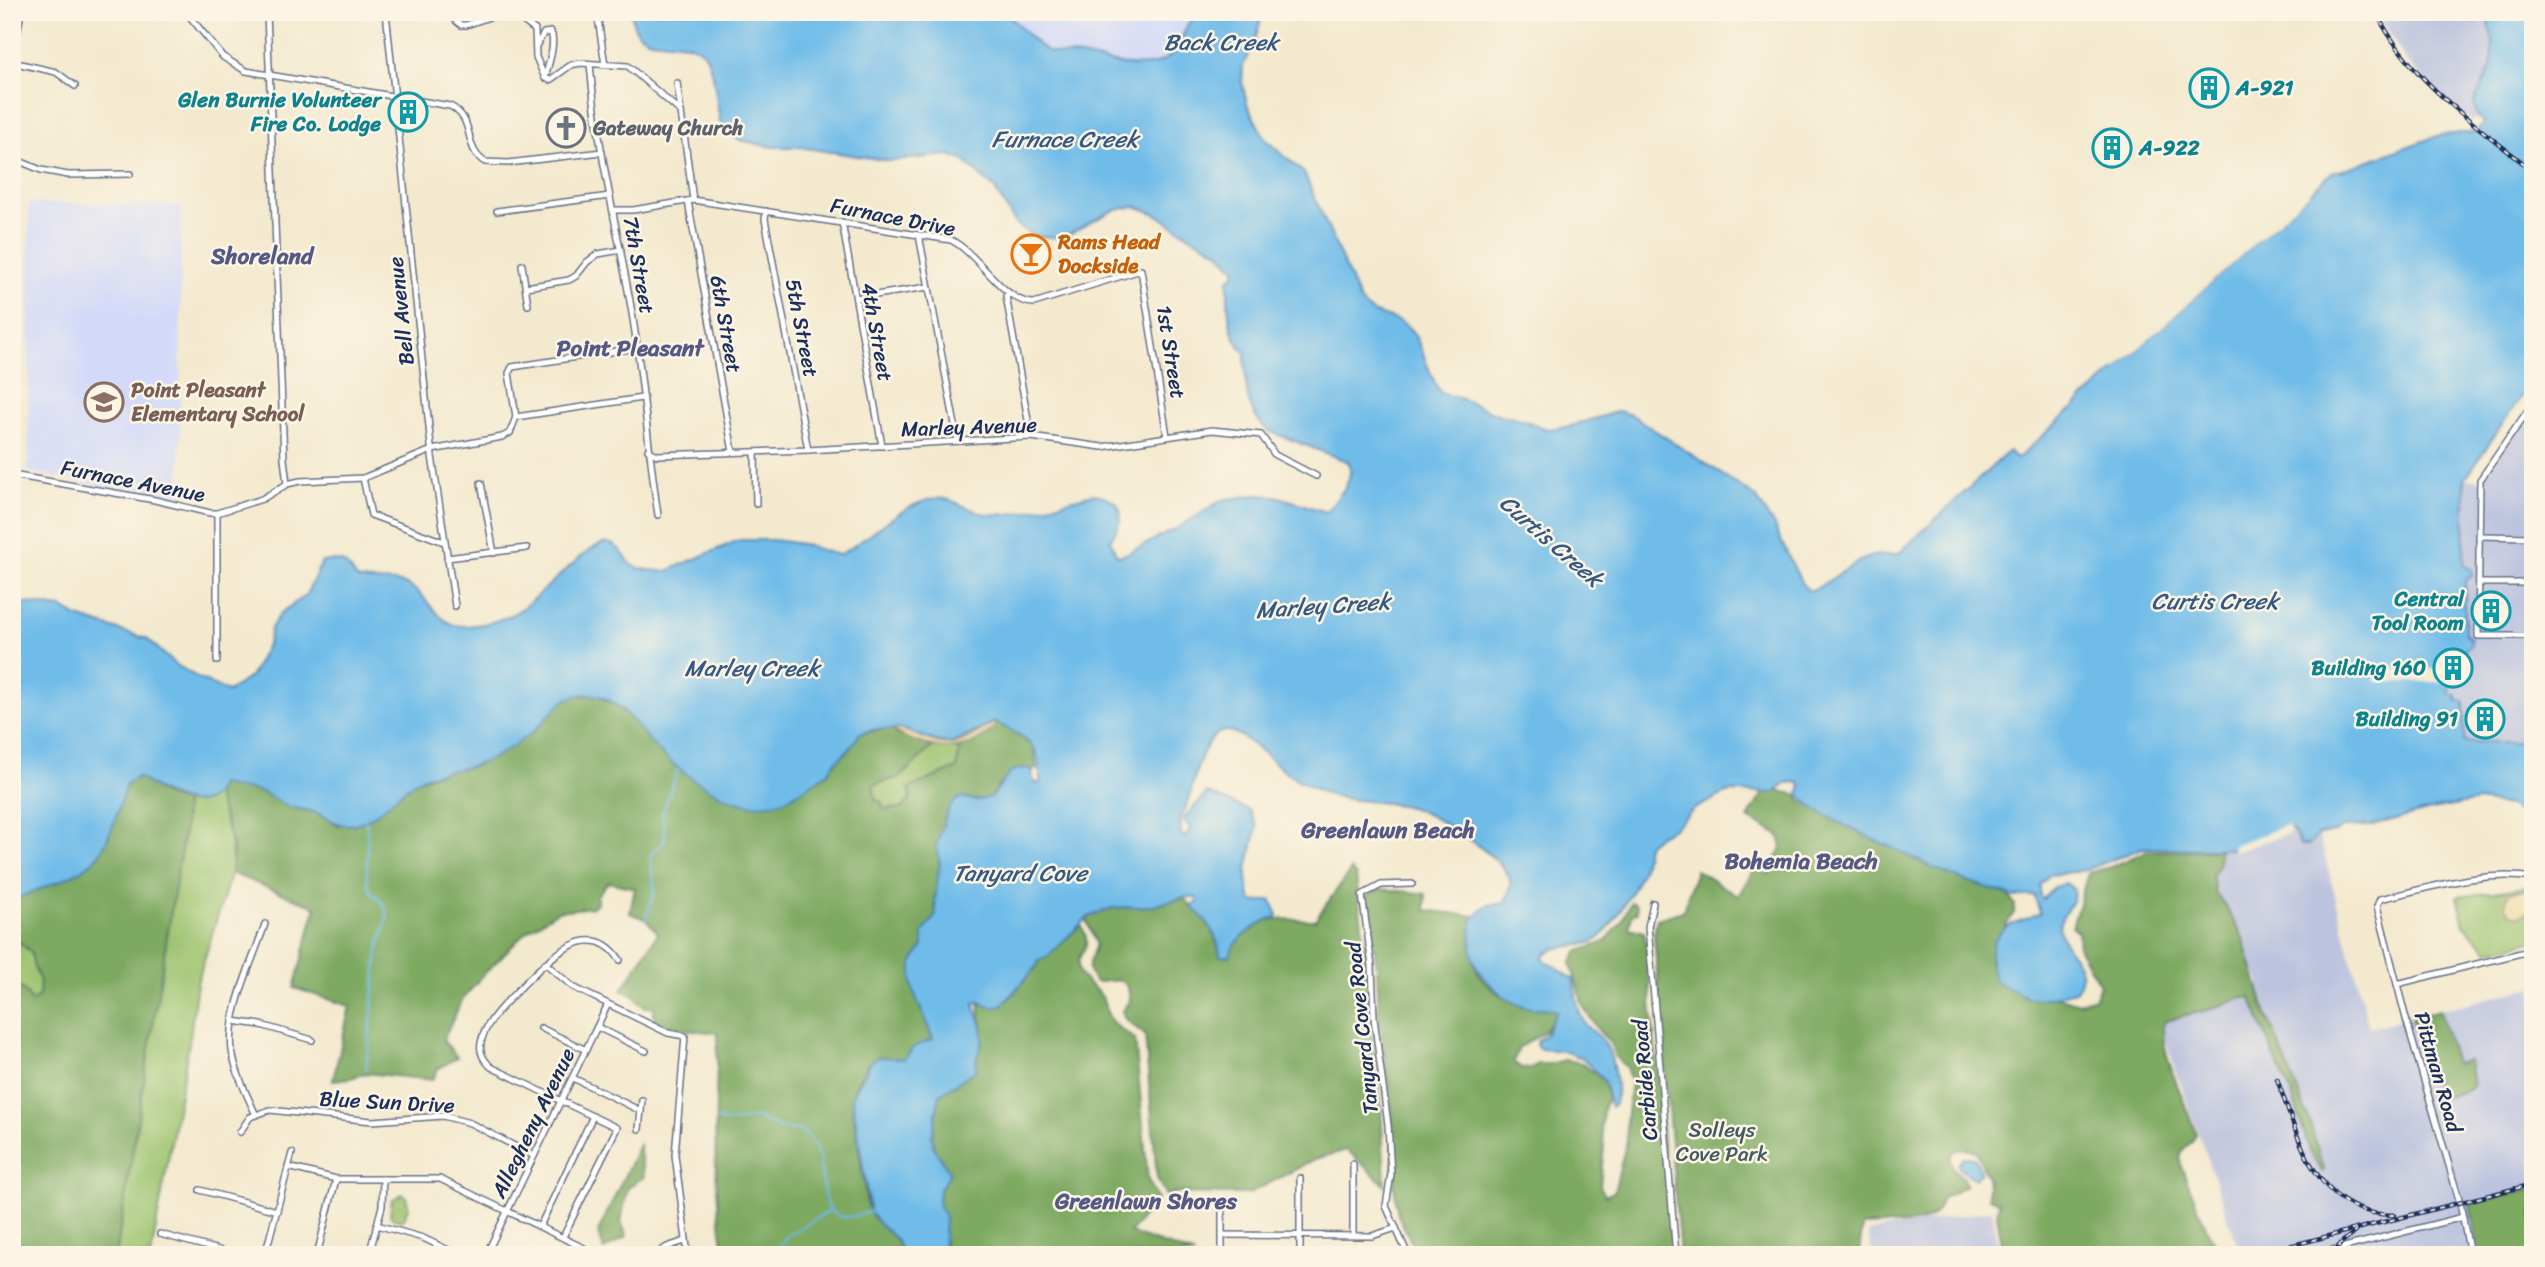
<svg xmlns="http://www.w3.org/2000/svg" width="2545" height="1267" font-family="Sriracha,sans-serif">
<rect width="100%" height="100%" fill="#fcf5e5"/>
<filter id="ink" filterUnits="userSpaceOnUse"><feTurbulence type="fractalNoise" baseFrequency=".0143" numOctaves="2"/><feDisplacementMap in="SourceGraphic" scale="14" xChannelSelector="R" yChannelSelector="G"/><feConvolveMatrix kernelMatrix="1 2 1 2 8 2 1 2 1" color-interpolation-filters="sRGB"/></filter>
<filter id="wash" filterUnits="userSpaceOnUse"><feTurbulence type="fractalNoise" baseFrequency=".00686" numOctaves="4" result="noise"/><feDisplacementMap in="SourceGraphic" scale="28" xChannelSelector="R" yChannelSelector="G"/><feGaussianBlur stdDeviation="1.57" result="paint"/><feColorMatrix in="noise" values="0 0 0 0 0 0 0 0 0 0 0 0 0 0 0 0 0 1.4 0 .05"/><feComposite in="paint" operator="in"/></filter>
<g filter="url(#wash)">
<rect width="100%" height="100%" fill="#f3e9ce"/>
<g fill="#d2d9f9">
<polygon points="1005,12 1199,12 1189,24 1182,41 1166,59 1152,65 1136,65 1111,63 1071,54 1057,55 1042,48"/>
<polygon points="29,203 181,205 180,503 28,471"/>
</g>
<g fill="#bcc3de">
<polygon points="2376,12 2486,12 2493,48 2491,68 2474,102 2478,118 2471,121 2429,85 2406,60"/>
<polygon points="2533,403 2533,742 2464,742 2464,701 2457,701 2450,695 2449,665 2464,664 2465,649 2471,644 2471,639 2465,633 2465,580 2471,576 2472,571 2464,565 2465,479 2480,480"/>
<polygon points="2288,825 2319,834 2369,1028 2533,987 2533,1255 2241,1255 2165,1039 2164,1023 2177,1011 2260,983 2198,850"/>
<polygon points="1992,1210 2000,1255 1872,1255 1868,1232"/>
</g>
<g fill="#9cc36e" stroke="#5c7966" stroke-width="2">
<polygon points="932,747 959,749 957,768 909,788 911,797 903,808 882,809 876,801 873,785 900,776"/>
<path d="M216,794C225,820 235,845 231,873L197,983L189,1043L151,1255H116L184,831L185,802H195Z"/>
<polygon points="2527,887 2533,893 2533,941 2488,951 2464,925 2457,897"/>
<polygon points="12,936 31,952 34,967 40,981 39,996 31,1002 12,984"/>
<polygon points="402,1194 406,1197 409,1209 407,1210 404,1219 400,1221 392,1218 390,1215 392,1200"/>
</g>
<g fill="#7da961" stroke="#4c6c60" stroke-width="2">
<path d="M574,695L599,696L619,708L637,725L653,745L690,777L728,797L740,801L818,779L828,773L830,766L849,750L858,734L892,728L896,734L932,747L900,777L873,785L876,801H881L883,809L903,808L911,797L909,788L957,768L959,749L989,733L995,722L1016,733L1033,747L1037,769L998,785C992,804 977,800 961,798L936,846L940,863L935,900L936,915L923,933V946L915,958L912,984L933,1040L912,1049L904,1059L888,1058L867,1065L853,1091L852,1103L867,1205L874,1219L896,1239L903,1255H725C711,1181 716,1108 718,1033C694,1030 675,1031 654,1020V1007H645L633,995L622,990L658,933L646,919L630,913L635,888L608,882L597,895V903L593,907L558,911L527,931L482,976L462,1000L443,1040L457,1057L438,1069L432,1080L365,1073L351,1078L333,1080L350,1006L294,988L316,907L231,873L233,857L232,843L216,794L219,784L261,792L298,809L314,812L338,825L366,820L418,780L445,771L473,766L494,757L536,730L560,703Z"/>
<path d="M138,777L168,797L185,802L184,831L116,1255H12V970L13,984C22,987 28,992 31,1002L39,996L40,981L34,967L31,952L12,936V900C32,892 82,875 95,859C111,839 119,807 126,784Z"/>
<path d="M1779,791L1799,795L1800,802L1807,801L1813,808L1842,824L1949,875L2009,895L2015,905L2014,913L1993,945L1990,962L2025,997H2059L2079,1003L2095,997L2100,985L2079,949L2078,932L2072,927L2088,873L2111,867L2147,851L2219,850L2218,867L2212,875L2215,892L2226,907L2244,940L2264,1007L2309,1120L2324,1171L2322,1172L2310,1151L2292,1095L2274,1056L2251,997C2236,999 2223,1005 2208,1010C2193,1014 2179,1015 2165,1022C2155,1044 2189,1109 2196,1134C2189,1151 2176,1144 2182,1169L2208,1232L2217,1244L2225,1246L2234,1255H2004L1997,1215L1999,1202L1989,1198L1987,1176L1976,1151C1969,1148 1959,1147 1952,1153C1948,1165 1954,1171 1964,1178L1966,1185L1942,1198C1940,1203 1939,1209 1935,1214C1922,1228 1880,1224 1862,1226L1859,1255H1680L1654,934L1657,919L1683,911L1696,870L1738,896L1755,868L1768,875L1782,848L1779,835L1748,818L1763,793Z"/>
<path d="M1351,870L1356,876L1367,966L1370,1022L1381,1103L1385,1185L1347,1150L1315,1159L1249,1194L1174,1193L1166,1196L1157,1178L1145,1035L1125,1019L1122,1011L1130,1000C1128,972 1114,982 1096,982C1081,969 1093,959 1096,943L1086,920L1088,917L1113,908L1152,906L1183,898C1201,913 1217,930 1220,956L1231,949L1235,942L1268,919L1315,920Z"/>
<path d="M1381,889L1426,894L1425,910L1475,916C1469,927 1471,959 1477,971C1484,985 1505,1000 1520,1005C1534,1010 1542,1005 1557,1011L1545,1031L1519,1048L1513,1062L1522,1068L1529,1069L1538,1064H1550L1565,1060L1582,1063L1604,1081L1608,1100L1604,1106L1601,1127L1604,1146L1600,1186L1605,1196L1614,1192L1627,1140L1626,1119L1631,1083L1626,1067L1615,1057L1610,1042L1599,1031L1583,1006L1571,963L1577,952L1605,942L1621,923L1631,902L1636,905L1637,912L1632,914L1629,928L1644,932L1646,944L1673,1255H1418L1398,1215L1394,1186L1391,1102L1379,1020L1377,966L1366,896Z"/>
<path d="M1081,925C1095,951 1077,948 1078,967C1079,981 1095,986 1102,997C1106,1005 1106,1016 1113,1023C1119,1029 1128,1034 1135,1039L1148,1180L1157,1199L1130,1233L1195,1255H943C947,1234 936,1215 938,1195C939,1187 951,1178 948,1171C945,1163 936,1157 934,1148C928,1131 937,1110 940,1094L976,1070C974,1055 982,1051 983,1037C984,1024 978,1017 980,1002L990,1007H999L1011,997L1039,960L1048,956Z"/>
<polygon points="2440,1010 2455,1064 2469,1060 2473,1085 2468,1090 2443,1098 2427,1071 2411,1017"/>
<polygon points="639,1145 644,1177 628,1187 621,1222 627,1236 604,1250 598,1232"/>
<polygon points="2533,1188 2533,1255 2479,1255 2470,1204"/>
</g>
<g fill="#eeda9e" stroke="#84847e" stroke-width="2">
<path d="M995,722V726C972,752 946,752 915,741C907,738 898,736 892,728C913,729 934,748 956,743C969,740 983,728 995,722Z"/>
<polygon points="2527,890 2531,910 2519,916 2510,913 2505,905 2509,892"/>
</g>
<g fill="#6fbce9" stroke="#4576a4" stroke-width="2">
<path d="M631,12H1005C1017,22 1032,42 1044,49C1057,57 1072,54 1086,57C1112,63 1152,75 1173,53C1181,44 1183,34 1188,24C1191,20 1196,17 1199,12H1263L1255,40L1243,66L1242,82L1247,104L1265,139L1304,173L1360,301C1375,321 1396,313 1411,330C1422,343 1428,375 1441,393L1462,399L1500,415L1514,417L1547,429L1568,427L1619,411L1633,416L1756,497L1773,524L1802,584L1808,590H1814L1860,561L1872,556L1898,554L2009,451L2017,459L2334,171H2340L2440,135L2477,132L2484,122L2478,118L2474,102L2491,68L2493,42L2486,12H2533V379L2465,479L2464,565L2472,570V576L2465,580V633L2471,639V644L2465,649L2464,665H2450V695H2457V701H2464V742H2533V822L2509,806L2478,801L2431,810L2370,826L2344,827L2337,832L2319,834L2309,845H2300L2295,833L2289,828L2233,849L2142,848L2086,870L2049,875L2040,885V897L2043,899L2054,887L2066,883L2074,889C2076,907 2055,916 2060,933C2066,954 2094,969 2075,991C2060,995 2038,1003 2023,995C2014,991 2006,986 1996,982C1987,965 1989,936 2008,926C2018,920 2030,919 2040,913L2034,895L2015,897L1949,875L1842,824L1813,808L1799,795L1801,785L1798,782L1785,783L1775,793L1728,792L1694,809L1674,828L1659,835L1647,845C1646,852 1645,860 1643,867C1637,884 1610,933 1595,941C1579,949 1556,942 1543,956L1545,961C1556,965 1563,974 1574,979C1575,993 1577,1010 1584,1022C1589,1030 1598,1034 1604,1042C1612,1052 1620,1093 1614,1106L1611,1107L1604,1081L1583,1058L1563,1051L1541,1049L1536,1045L1538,1040L1545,1035L1557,1011C1542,1005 1537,1010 1525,1007C1513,1004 1505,998 1496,990C1470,966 1470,955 1472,920L1487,905L1505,903C1508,895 1512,886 1509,877C1500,855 1433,814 1409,807C1381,799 1347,804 1320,791C1309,786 1297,780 1287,773C1274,763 1241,730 1226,731C1202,732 1193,785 1188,803C1186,808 1182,813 1181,818C1180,822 1181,829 1181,834L1185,838L1191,827L1186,824L1184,818L1207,793L1249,810L1257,826C1252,857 1241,867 1251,900L1256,902L1271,900L1278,915L1276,918C1262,918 1232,942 1230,956H1220C1218,935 1208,920 1191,907L1198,902L1196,898L1185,897L1152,906L1113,908L1088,917L1048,956L1039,960L1037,966L1005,1002L999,1007H990L980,1002L974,1003C976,1014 984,1024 983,1037C982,1051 974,1055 976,1070L940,1094L932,1136L933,1147L949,1171L948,1177L939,1190L938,1198L939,1207L945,1216L943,1255H903L896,1239L879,1224L870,1212L852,1097L871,1062L879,1057L904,1059L915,1046L933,1039L915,995L912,984V964L923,946V933L936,915L935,900L940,863L936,846L948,810L954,802L961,797L976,801L992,797C1004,782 1008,764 1032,769L1033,780L1037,784L1040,783C1041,742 1029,740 995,722L951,744L935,741L901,729L871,730L859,734C851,753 832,760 828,773C812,782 796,797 778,802C737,816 680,774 653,745C637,727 621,699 594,695C559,690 551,720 526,737C511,748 493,760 475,765C458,770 441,771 424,777C400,787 387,811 364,821C337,832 333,817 310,811C303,809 296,809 289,807C279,803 271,796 261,792C247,787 233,790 220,784C207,823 159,791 138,777L126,784C119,807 111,840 95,859C82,875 32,892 12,900V601L62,608L78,617L147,639L175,664L200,679L228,692L251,676L268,643L271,628L281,613L306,595L322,562C343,559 346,562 357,579C375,584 397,577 414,589C430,600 440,627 463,626C480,626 500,621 515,613C536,602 590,540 607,543C619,544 624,557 631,564C639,571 657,571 667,571L739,540H774L802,544L838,555C870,539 896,508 931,499C951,494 967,512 987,514C1022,517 1060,502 1093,494C1125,498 1127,517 1110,540L1117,556L1126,554L1176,529L1222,500L1255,495L1276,496L1326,512C1338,496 1355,482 1349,462L1269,431C1243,412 1246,381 1245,352C1226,335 1228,303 1228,280L1235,274V268L1218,251L1193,238L1154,213L1135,206L1112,211L1062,238L1033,236L1016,224L994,188L963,160L949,155L890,161L799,147H772L740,140L725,130L720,122L713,75L706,55L699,48L687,44L650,40L639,34L634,26Z"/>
<polygon points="1963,1157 1974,1158 1981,1171 1975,1179 1960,1169 1958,1164"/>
</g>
<g fill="#f3e9ce">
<polygon points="2307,191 2311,192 2115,370 2113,368"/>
<rect x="2375" y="669" width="74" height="13"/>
<polygon points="2288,825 2291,833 2234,852 2232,848 2236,844"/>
</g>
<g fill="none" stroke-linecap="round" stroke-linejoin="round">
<g stroke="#6fbce9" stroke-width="2">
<path d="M365,820C370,829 366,865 367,879C369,899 386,898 387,915C387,927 380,939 378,951C374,991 370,1030 366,1069"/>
<polyline points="645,920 655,892 650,856 665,840 663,811 678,769"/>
<path d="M717,1120C732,1125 739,1119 754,1118C764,1118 770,1126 779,1128C788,1130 797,1127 805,1134C834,1157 810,1212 843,1217C852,1218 862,1214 870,1212"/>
<polyline points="772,1255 787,1236 829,1211"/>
</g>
</g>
</g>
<g filter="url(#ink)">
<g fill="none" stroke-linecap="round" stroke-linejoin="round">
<g stroke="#677085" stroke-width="8">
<g id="street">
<path d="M186,12L223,57L246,71L450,106C477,120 462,148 485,162L508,163L602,152"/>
<polyline points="267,12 284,459 287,484"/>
<polyline points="386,12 432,456 455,606"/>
<polyline points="455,12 456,21 461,25 466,25 504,12"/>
<polyline points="597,12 605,65"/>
<polyline points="515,15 535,30 536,57 545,78 550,80 571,65 580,63 628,66 681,112"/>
<path d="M536,46L544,33L551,32C556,45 548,65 545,78"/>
<polyline points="12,62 56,72 75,86"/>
<polyline points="12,62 21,12"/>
<path d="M590,64C597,148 618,230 632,313C643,379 648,448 658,515"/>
<polyline points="677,83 693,200"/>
<polyline points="12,158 41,170 68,175 130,174"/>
<polyline points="688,201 733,452"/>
<path d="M613,210H633L693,200L951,240C978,253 1005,304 1034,303L1141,270L1167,436"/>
<polyline points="497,211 610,196"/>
<polyline points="766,211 765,219 808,450"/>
<polyline points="842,222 882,446"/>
<polyline points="919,235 958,441"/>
<polyline points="522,265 528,305"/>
<polyline points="526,287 569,280 576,276 587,262 598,254 621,250"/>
<polyline points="1010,294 1006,296 1008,307 1031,437"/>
<polyline points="856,298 928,287"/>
<polyline points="2533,403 2480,480 2478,636 2533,636"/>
<polyline points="516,417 509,373 512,367 636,348"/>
<polyline points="516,417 642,398"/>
<polyline points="648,450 657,455 808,450 1031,437 1102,447 1212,430 1261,435 1275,455 1316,476"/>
<polyline points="755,452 756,504"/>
<polyline points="12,475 155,500 210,513 217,513 262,499 287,484 300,481 363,478 432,450 502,437 510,433 516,417"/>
<polyline points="363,478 371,515 444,542"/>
<polyline points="481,483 494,553"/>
<polyline points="2479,536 2533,537"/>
<polyline points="447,558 527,548"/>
<polyline points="2480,583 2533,583"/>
<polyline points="217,661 217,513"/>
<polyline points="1653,903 1648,927 1676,1255"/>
<polyline points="545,963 573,987 668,1033 685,1036 675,1155 688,1255"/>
<polyline points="2397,984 2533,950"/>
<polyline points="233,1021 261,1025 312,1040"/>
<polyline points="597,1027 646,1051"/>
<polyline points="541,1028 586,1050"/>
<polyline points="573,1078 641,1111"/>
<path d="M255,1113C246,1093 236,1073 232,1051C227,1012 253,961 265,924"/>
<polyline points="639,1129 642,1100"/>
<polyline points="240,1132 250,1117 270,1110 372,1121 443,1116 470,1123 534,1156"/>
<polyline points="288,1167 336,1179 440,1179 586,1249"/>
<polyline points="1300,1178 1300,1255"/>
<polyline points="200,1190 277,1211"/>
<polyline points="1222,1212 1222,1255"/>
<polyline points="377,1225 423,1238 459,1255"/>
<polyline points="540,1226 593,1116"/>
<polyline points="160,1234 237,1255"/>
<polyline points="1223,1235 1372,1236 1396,1228"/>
<polyline points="1353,1235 1353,1164"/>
<path d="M563,1237L617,1128L491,1067C484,1060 479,1053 481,1043C485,1021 507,1002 522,986C546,962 590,914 620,960"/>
<polyline points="265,1255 292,1153"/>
<polyline points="317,1255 336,1179"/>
<polyline points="369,1255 382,1206 383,1179"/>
<polyline points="486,1255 608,1004"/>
<polyline points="655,1255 667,1247 685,1241"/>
<polyline points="1408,1255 1386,1206 1391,1174 1388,1125 1374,1018 1372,966 1362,895 1381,885 1412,884"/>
<polyline points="2313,1255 2463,1217"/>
<path d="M2470,1255L2460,1203L2406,1019L2377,906L2380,899C2430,888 2481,870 2533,878"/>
</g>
</g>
<use href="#street" stroke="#fff" stroke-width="5"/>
<g stroke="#1b2f5e" stroke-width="4.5">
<g id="rail">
<path d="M2376,12C2410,81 2475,124 2533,171"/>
<path d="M2277,1079C2299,1139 2315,1215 2394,1215"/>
<polyline points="2254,1255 2533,1184"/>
<polyline points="2333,1255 2342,1242 2356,1231"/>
</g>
</g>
<use href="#rail" stroke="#fcf5e5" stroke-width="2" stroke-dasharray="5" stroke-linecap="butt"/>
</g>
</g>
<defs>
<g id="building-ring" transform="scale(2.0125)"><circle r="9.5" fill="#fcf5e5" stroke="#0f9aa8" stroke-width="1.5"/><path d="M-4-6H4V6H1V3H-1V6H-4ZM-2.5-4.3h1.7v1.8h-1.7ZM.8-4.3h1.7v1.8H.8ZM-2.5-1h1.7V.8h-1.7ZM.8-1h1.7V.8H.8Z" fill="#0f9aa8"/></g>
<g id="church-ring" transform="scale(2.0125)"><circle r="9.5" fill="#fcf5e5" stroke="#6b7280" stroke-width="1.5"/><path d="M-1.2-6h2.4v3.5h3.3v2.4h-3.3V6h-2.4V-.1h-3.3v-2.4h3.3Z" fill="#6b7280"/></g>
<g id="bar-ring" transform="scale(2.0125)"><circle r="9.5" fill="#fcf5e5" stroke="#e8710a" stroke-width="1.5"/><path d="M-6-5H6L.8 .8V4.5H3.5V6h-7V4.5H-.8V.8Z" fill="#e8710a"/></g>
<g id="school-ring" transform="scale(2.0125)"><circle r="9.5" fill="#fcf5e5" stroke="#8d6e63" stroke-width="1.5"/><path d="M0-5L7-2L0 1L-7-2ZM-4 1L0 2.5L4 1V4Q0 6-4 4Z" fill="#8d6e63"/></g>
</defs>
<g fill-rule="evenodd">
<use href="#building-ring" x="2209" y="88"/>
<use href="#building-ring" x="408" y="112"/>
<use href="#church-ring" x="566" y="128"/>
<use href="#building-ring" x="2112" y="148"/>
<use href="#bar-ring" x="1031" y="254"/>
<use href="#school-ring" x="104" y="402"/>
<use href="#building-ring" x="2491" y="611"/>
<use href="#building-ring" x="2453" y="668"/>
<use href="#building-ring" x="2485" y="719"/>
</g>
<g text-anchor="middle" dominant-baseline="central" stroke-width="5" stroke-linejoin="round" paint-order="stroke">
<g font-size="21" font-weight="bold" fill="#0d838f" stroke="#fcf5e5" text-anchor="end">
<text x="2236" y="88" text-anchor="start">A-921</text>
<text x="381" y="100">Glen Burnie Volunteer<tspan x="381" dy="24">Fire Co. Lodge</tspan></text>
<text x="2139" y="148" text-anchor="start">A-922</text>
<text x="2464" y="599">Central<tspan x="2464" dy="24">Tool Room</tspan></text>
<text x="2426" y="668">Building 160</text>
<text x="2458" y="719">Building 91</text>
</g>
<g font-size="21" font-weight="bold" fill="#5b616d" stroke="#fcf5e5" text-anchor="start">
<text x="593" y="128">Gateway Church</text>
</g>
<g font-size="21" fill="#1b2f5e" stroke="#fcf5e5">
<text transform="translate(893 217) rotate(11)">Furnace Drive</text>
<text transform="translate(639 265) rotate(80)">7th Street</text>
<text transform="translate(401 311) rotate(-96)">Bell Avenue</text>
<text transform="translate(726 324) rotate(80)">6th Street</text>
<text transform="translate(802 328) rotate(79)">5th Street</text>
<text transform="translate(877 332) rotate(80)">4th Street</text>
<text transform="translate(1171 352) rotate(81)">1st Street</text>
<text transform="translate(969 427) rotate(-2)">Marley Avenue</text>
<text transform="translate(133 481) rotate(11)">Furnace Avenue</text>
<text transform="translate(1362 1028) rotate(-96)">Tanyard Cove Road</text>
<text transform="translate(2438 1072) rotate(74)">Pittman Road</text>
<text transform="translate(1645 1080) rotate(-95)">Carbide Road</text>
<text transform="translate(387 1102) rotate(3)">Blue Sun Drive</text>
<text transform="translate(533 1123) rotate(-64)">Allegheny Avenue</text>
</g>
<g font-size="21" font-weight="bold" fill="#c56008" stroke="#fcf5e5" text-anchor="start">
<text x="1058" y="242">Rams Head<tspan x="1058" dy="24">Dockside</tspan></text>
</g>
<g font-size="21" font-weight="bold" fill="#785e54" stroke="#fcf5e5" text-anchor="start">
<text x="131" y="390">Point Pleasant<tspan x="131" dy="24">Elementary School</tspan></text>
</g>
<g font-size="21" fill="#425b63" stroke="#fcf5e5">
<text x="1722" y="1130">Solleys<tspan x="1722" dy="24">Cove Park</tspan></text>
</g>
<g font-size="23" font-style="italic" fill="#345988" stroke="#fcf5e5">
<text x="1221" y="42">Back Creek</text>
<text x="1065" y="139">Furnace Creek</text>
<text transform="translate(1551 541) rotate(41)">Curtis Creek</text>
<text x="2215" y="601">Curtis Creek</text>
<text transform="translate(1323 606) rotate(-4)">Marley Creek</text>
<text x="752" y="668">Marley Creek</text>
<text x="1020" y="873">Tanyard Cove</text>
</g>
<g font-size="23" font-weight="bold" fill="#555986" stroke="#fcf5e5">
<text x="262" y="256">Shoreland</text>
<text x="630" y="348">Point Pleasant</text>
<text x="1388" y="830">Greenlawn Beach</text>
<text x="1801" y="861">Bohemia Beach</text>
<text x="1146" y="1201">Greenlawn Shores</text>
</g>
</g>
<rect width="2545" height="1267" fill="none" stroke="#fcf5e5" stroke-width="42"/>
</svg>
